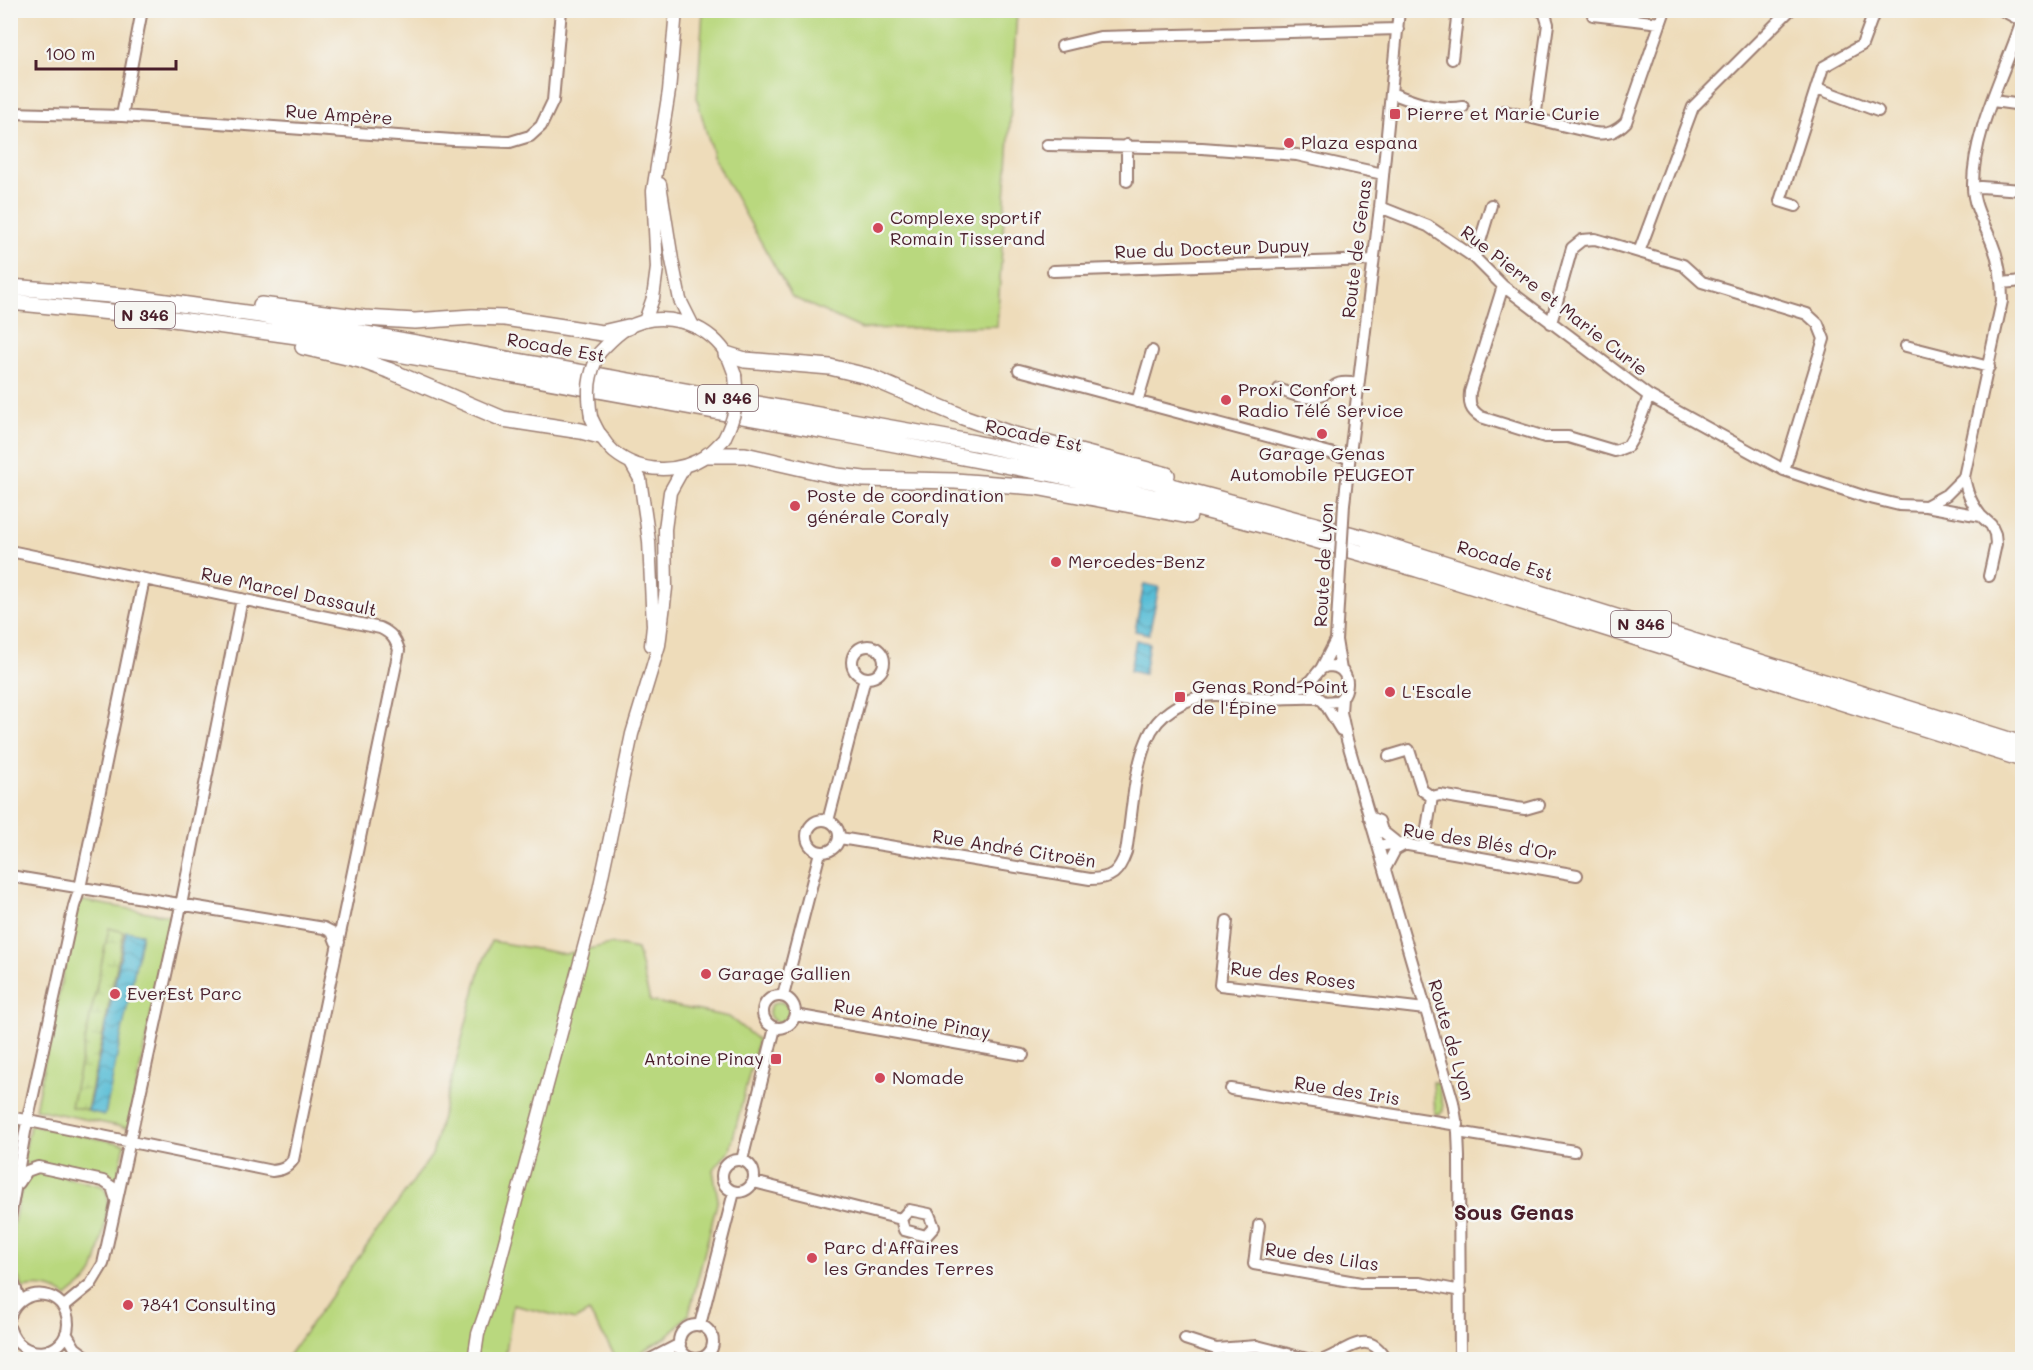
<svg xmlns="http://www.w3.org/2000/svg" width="2033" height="1370" viewBox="0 0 2033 1370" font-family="Mali,sans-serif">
<defs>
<pattern id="wetland-marsh" width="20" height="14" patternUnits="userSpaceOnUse" patternTransform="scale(1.5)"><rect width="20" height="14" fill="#b9d87e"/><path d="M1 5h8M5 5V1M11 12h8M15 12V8" fill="none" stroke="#a1b96d"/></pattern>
<pattern id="water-waves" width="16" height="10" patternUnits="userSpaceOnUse" patternTransform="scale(1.5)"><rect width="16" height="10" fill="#58bdd6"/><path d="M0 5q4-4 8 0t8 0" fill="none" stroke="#4b99ae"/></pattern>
</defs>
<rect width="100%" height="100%" fill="#f6f6f2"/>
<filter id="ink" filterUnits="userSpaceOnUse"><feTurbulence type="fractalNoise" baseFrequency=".0167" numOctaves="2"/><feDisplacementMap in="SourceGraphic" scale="12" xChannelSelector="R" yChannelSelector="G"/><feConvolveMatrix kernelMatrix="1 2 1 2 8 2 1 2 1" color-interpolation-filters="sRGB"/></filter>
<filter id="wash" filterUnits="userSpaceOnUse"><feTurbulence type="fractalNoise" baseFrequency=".008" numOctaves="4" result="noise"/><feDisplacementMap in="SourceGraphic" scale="24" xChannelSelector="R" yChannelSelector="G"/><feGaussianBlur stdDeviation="1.35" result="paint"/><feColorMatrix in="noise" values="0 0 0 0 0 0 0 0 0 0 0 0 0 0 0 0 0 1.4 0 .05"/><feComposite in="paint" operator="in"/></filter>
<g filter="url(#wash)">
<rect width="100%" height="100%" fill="#eedcba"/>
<path fill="#b9d87e" stroke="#827c54" stroke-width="1.5" d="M703,11H1017L997,326L862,329L792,297L714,159L697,99Z
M78,900L171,916L128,1128L35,1109Z
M491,941L565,954L611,944L637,949L650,1001L729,1017L758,1040L730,1150L713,1170L718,1199L689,1314L667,1337L629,1359H617L589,1312L575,1320L513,1305L505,1359L285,1360L432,1155L479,973Z
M769 1012a10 10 0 1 1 20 0a10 10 0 1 1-20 0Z
M1433,1082L1438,1083L1443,1105V1111L1439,1115L1435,1114Z
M30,1125L125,1144L116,1185L109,1178L33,1163L22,1166Z
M45,1172L102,1186C104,1188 106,1191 107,1194C111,1205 97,1265 91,1276C87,1282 73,1291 67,1297C52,1286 41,1285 23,1288C20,1278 12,1269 11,1259C9,1244 18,1188 28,1178C33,1173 38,1172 45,1172Z"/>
<path fill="url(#wetland-marsh)" stroke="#827c54" stroke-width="1.5" d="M109,928L124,932L87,1110L71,1107Z"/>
<path fill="url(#water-waves)" stroke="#516e80" stroke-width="1.5" d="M1144,584L1159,587L1149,634L1135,631Z
M1136,640L1149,643L1144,674L1130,671Z
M126,931L142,934L105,1115L88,1111Z"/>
</g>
<g filter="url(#ink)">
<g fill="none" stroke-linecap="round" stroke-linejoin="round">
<defs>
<path id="minor" d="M1594,10L1593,15L1660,23
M2002,10L2022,21
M1062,46L1100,37L1398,29
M1452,59L1458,10
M1817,88L1878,111
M1391,93C1415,102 1437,111 1463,107
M1993,101L2022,105
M1504,111L1594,133C1608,135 1616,132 1626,122L1665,10
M10,113L122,116L453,140L510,142L530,136L541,126L553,101L561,10
M122,116L142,10
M1535,118L1548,24L1545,14L1540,10
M1047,145L1202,148L1297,155L1383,174
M1127,181V145
M1973,188L1981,187L2022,190
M1796,206L1780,201L1823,67L1862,45L1875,10
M1380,207L1428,226L1475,258L1503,286L1649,396L1784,470L1866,497L1899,505L1926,506L1981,516L1991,525L1995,534L1996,544L1989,576
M1639,252L1693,107L1790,10
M1475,258L1491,205
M1053,271L1372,260
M2002,283L2022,281
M1503,286L1470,392C1469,404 1470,410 1481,417L1545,437H1568L1615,451L1628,446L1634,436L1649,396
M1551,323L1572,248L1582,240L1595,239L1683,265L1702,282L1807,314L1818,324L1824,339L1784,470
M1906,346L1989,367
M1019,370L1349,458
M1279,389C1291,394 1304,400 1317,396C1338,391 1327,379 1358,384
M1137,402L1152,351
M1344,504L1380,207L1399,10
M1926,506L1946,495L1964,477
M1981,516C1971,503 1967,493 1964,477L2002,301C2002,281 2000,262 1992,243C1985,225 1973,206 1973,187C1972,133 2005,72 2022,21
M10,551L380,628C391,633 395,638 399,650L293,1160C287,1168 282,1170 272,1171L10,1117
M1339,588L1336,640L1341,670
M852 662a16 16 0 1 1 32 0a16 16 0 1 1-32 0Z
M1321,669L1336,640
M1278,697C1288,692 1304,688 1312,680C1318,673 1320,666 1330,666C1350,667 1352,691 1338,701L1324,702L1314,694L1312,680
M1342,698L1341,712L1347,740L1453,1102L1458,1132L1459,1157L1460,1360
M1324,702L1341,730
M1389,756L1409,750L1422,790L1432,797
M1369,817L1379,821L1382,831L1397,843
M807 836a16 16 0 1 1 32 0a16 16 0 1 1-32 0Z
M828,821L865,678
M840,838L1090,879C1112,879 1119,872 1126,852C1132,817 1133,773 1147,740C1157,713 1188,695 1216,695C1233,695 1250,698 1267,699C1284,699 1300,697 1317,698
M1378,846L1397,843L1577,875
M1424,847L1432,797L1440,795L1517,808L1525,809L1539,805
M1385,869L1395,850L1404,845
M10,876L324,928L332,932L336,942H339
M1227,921L1220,985L1425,1009
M763 1012a16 16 0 1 1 32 0a16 16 0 1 1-32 0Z
M783,996L820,852
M795,1015L1023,1055
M1231,1089L1458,1125
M1458,1132L1574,1151
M722 1176a16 16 0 1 1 32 0a16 16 0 1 1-32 0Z
M742,1160L775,1028
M754,1182L901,1219L904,1230L926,1236L934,1227L929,1214L909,1210L901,1219
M19,1183L27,1171L38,1167L103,1181L112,1187L116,1200
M10,1218L25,1132L74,906L80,888L144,579
M1259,1225L1254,1264L1361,1283H1420L1461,1291
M10,1274L20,1300
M63,1307L91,1284L103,1264L179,915L242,599
M10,1316C22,1284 68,1289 68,1324C67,1358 20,1362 10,1329
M700,1325L734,1192
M679 1342a17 17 0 1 1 34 0a17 17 0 1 1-34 0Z
M66,1333L75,1348L91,1360
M1185,1339L1216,1349L1257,1346L1311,1360
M49,1350L71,1360
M649,1360L680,1344
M1323,1360C1348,1351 1368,1326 1386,1360"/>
<path id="major" d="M660,184L672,260L680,300L692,324
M645,321L653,298L657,268L653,191L669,91L676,10
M599,353C608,344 615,335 627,328C660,309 705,322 726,353C730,360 732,368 735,375
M591,417C597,430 603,442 614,452C641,474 679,474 707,455C713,451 719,444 724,439
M631,463L640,479L649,541L653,626L651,645
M474,1360L478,1334L488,1305L598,895L632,734L659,645L666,588L665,529L670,492L684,467"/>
<path id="highway" d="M10,287L123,296L260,315L975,443L1156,482L1364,538L2022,744
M10,302L151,316L304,337L848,435L1052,474L1154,497L1277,529L1417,569L2022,759
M261,305L364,318L415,321L472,317L505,318L602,333L628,327
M303,347L360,360L388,370L503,419L581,431L600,436
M726,354L745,360L830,367L867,376L963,417L1011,434L1167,475
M708,455H745L837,476L864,479L955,481L1036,487L1189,516"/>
</defs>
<use href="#minor" stroke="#9c7e72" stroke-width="14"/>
<use href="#major" stroke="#9c7e72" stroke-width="15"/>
<use href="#highway" stroke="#9c7e72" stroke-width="18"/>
<use href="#minor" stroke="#fff" stroke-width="10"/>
<use href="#major" stroke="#fff" stroke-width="12"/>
<use href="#highway" stroke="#fff" stroke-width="15"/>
<defs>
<path id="minor-bridge" d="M1339,588L1344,504"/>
<path id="major-bridge" d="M591,417C587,390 588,377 599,353
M724,439C736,415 738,402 735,375"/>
</defs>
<use href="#minor-bridge" stroke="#9c7e72" stroke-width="14" stroke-linecap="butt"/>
<use href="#major-bridge" stroke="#9c7e72" stroke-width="15" stroke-linecap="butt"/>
<use href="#minor-bridge" stroke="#fff" stroke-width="10"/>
<use href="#major-bridge" stroke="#fff" stroke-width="12"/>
</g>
</g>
<g fill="#d1495b" stroke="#f6f6f2" stroke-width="2">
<rect x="1389" y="108" width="12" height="12" rx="3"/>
<circle cx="1289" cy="143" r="6"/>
<circle cx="878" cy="228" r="6"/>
<circle cx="1226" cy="400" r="6"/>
<circle cx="1322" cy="434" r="6"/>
<circle cx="795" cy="506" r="6"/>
<circle cx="1056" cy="562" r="6"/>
<circle cx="1390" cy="692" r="6"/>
<rect x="1174" y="691" width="12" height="12" rx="3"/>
<circle cx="706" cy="974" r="6"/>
<circle cx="115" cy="994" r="6"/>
<rect x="770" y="1053" width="12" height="12" rx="3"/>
<circle cx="880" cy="1078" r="6"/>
<circle cx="812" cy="1258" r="6"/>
<circle cx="128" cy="1305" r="6"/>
</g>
<g text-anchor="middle" stroke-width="5" stroke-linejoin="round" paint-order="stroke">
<g fill="#f6f6f2" stroke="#7e6067" stroke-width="1.5">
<rect x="115" y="302" width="60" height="26" rx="4.5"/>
<rect x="698" y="385" width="60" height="26" rx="4.5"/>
<rect x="1611" y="611" width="60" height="26" rx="4.5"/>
</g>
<g font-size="16" font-weight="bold" fill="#4a1f2b">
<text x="145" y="321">N 346</text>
<text x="728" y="404">N 346</text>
<text x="1641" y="630">N 346</text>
</g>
<g font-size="18" fill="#4a1f2b" stroke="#f6f6f2" text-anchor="start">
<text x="1407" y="120">Pierre et Marie Curie</text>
<text x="1301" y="149">Plaza espana</text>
<text x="890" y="224">Complexe sportif<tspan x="890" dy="21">Romain Tisserand</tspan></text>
<text x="1238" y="396">Proxi Confort -<tspan x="1238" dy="21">Radio Télé Service</tspan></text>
<text x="1322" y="460" text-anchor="middle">Garage Genas<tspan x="1322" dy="21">Automobile PEUGEOT</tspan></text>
<text x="807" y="502">Poste de coordination<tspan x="807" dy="21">générale Coraly</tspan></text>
<text x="1068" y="568">Mercedes-Benz</text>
<text x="1192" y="693">Genas Rond-Point<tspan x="1192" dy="21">de l'Épine</tspan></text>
<text x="1402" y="698">L'Escale</text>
<text x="718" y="980">Garage Gallien</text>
<text x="127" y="1000">EverEst Parc</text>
<text x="764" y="1065" text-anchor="end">Antoine Pinay</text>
<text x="892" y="1084">Nomade</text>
<text x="824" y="1254">Parc d'Affaires<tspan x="824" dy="21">les Grandes Terres</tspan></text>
<text x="140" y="1311">7841 Consulting</text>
</g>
<g font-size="18" fill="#4a1f2b" stroke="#f6f6f2">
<text transform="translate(339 115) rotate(4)" y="6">Rue Ampère</text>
<text transform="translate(1212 249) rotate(-2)" y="6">Rue du Docteur Dupuy</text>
<text transform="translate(1357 249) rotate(-83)" y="6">Route de Genas</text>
<text transform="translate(1554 301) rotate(38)" y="6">Rue Pierre et Marie Curie</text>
<text transform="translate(556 348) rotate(10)" y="6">Rocade Est</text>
<text transform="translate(1034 436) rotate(12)" y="6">Rocade Est</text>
<text transform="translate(1505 561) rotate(17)" y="6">Rocade Est</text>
<text transform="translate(1324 565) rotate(-87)" y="6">Route de Lyon</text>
<text transform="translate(289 592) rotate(12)" y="6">Rue Marcel Dassault</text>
<text transform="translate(1480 842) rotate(9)" y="6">Rue des Blés d'Or</text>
<text transform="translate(1014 849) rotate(9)" y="6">Rue André Citroën</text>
<text transform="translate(1293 976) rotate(7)" y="6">Rue des Roses</text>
<text transform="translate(912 1019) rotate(10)" y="6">Rue Antoine Pinay</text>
<text transform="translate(1451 1040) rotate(74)" y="6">Route de Lyon</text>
<text transform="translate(1347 1091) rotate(9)" y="6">Rue des Iris</text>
<text transform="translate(1322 1257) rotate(8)" y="6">Rue des Lilas</text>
</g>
<g font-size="21" font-weight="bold" fill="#4a1f2b" stroke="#f6f6f2">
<text x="1514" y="1220">Sous Genas</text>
</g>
</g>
<rect width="2033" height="1370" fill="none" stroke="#f6f6f2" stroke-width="36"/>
<path d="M36 60v9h140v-9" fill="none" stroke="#4a1f2b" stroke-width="3"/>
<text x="45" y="60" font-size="18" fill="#4a1f2b" stroke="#f6f6f2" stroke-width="4.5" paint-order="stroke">100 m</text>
</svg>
